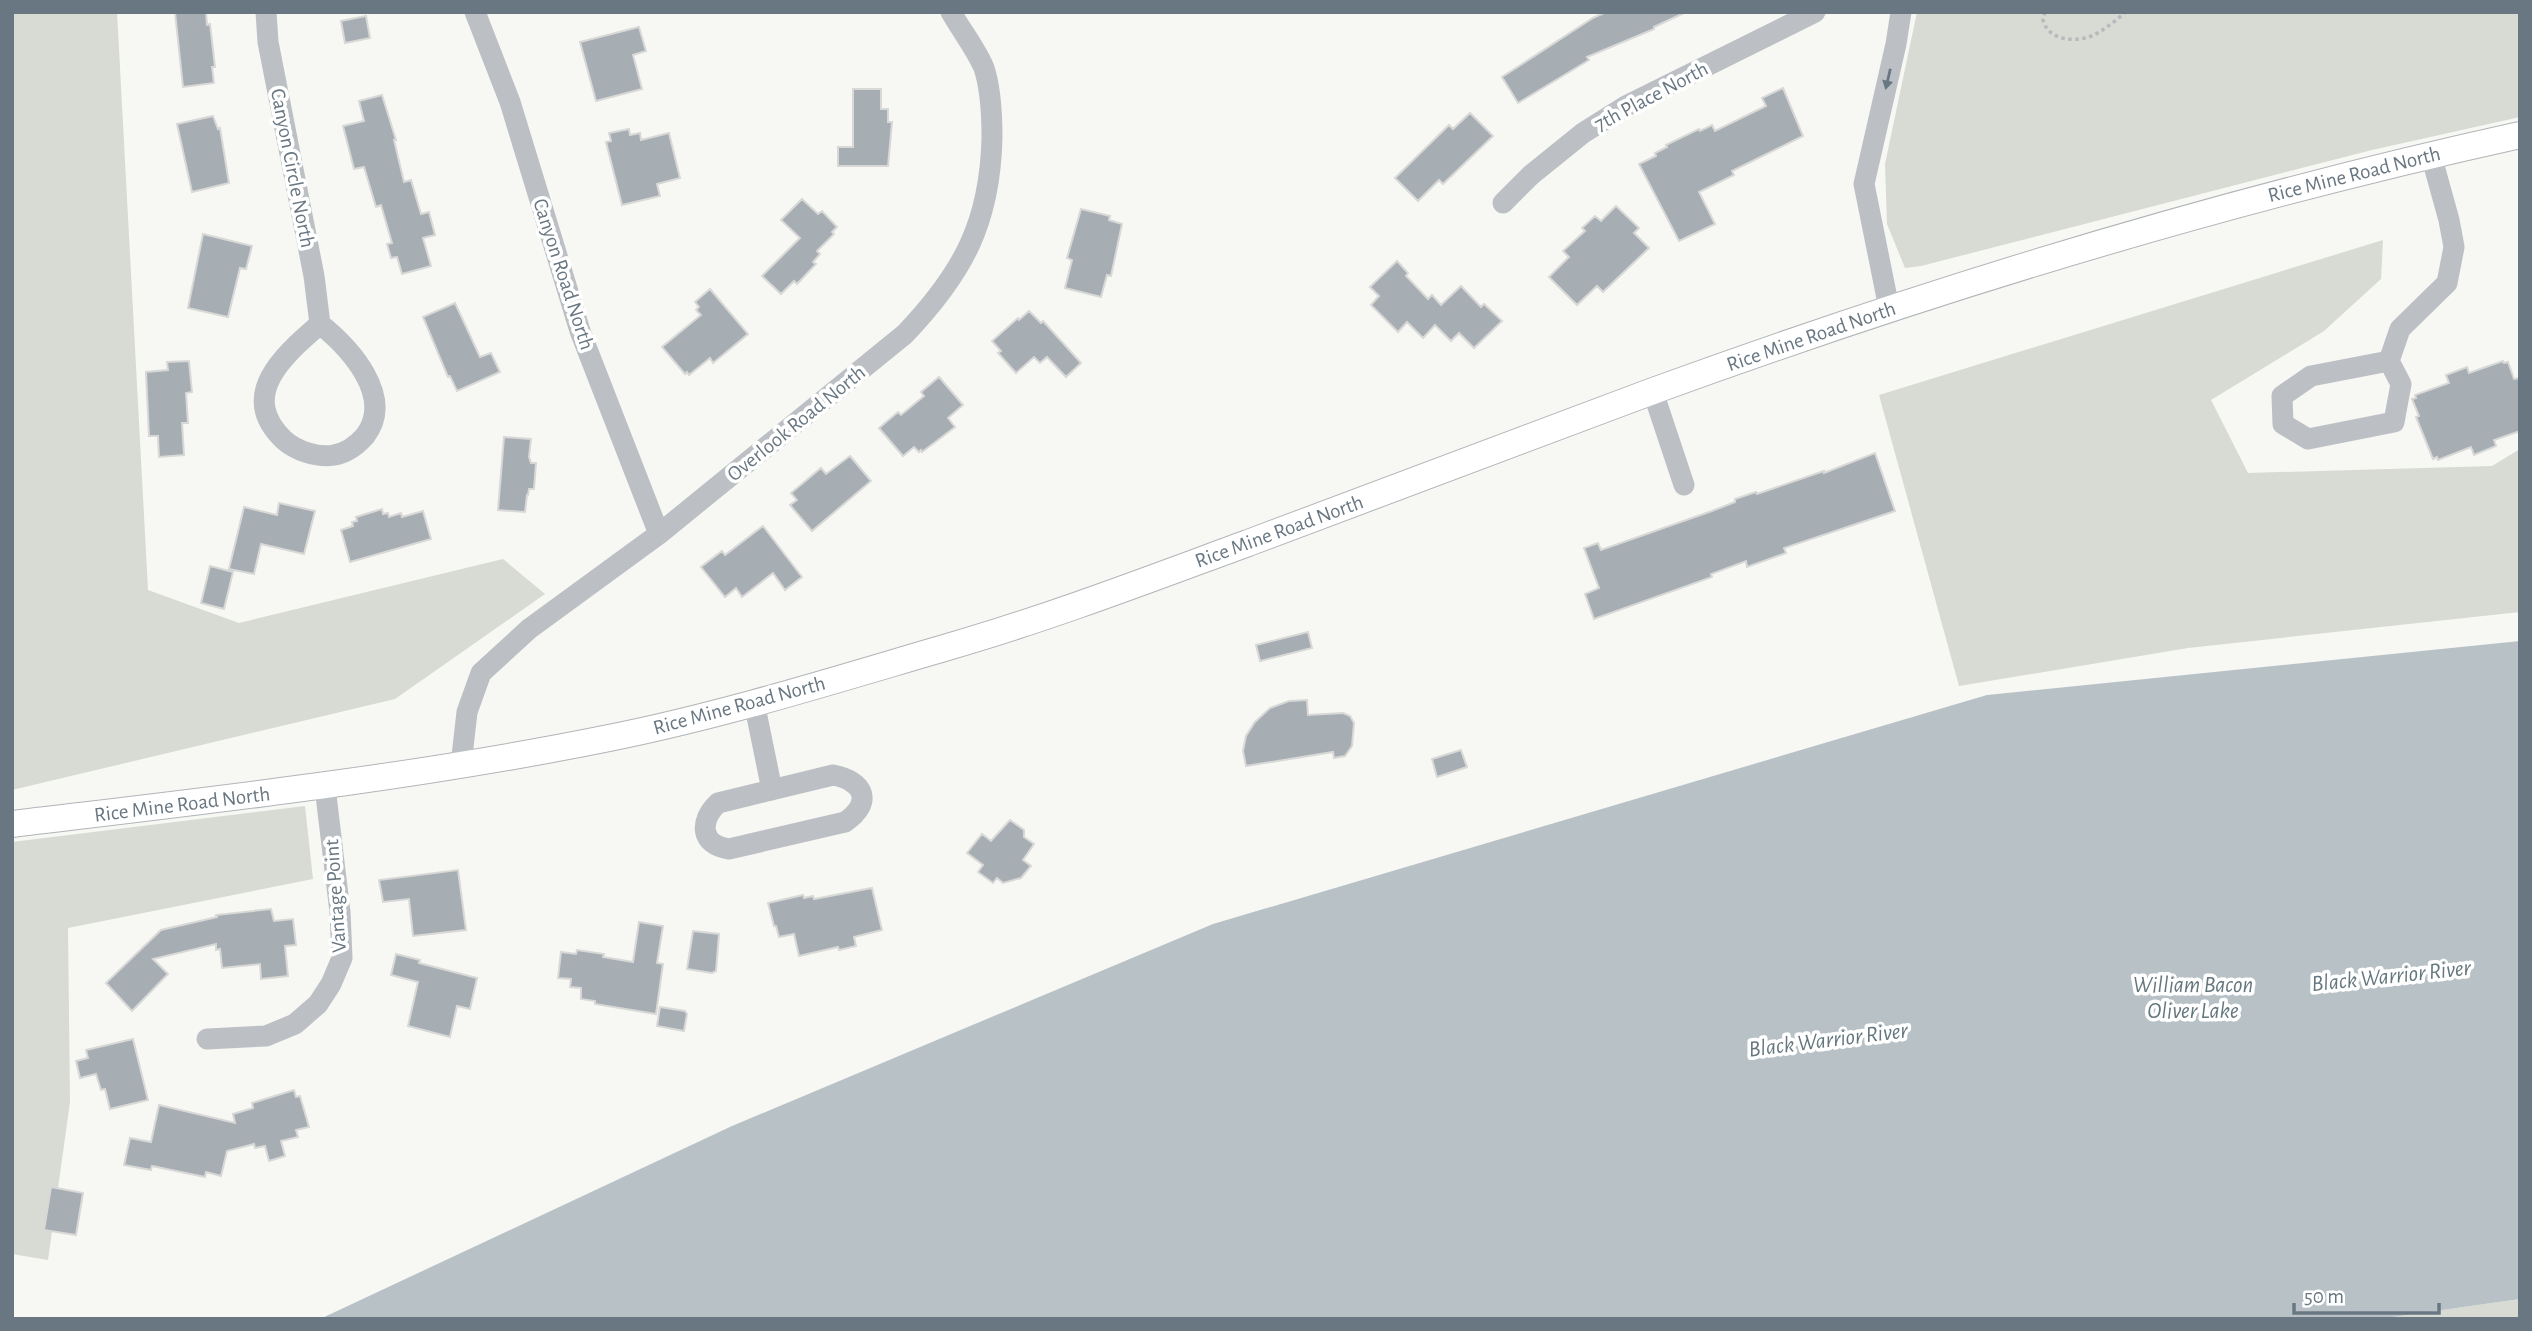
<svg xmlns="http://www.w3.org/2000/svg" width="2532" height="1331" viewBox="0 0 2532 1331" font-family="'Alegreya Sans',sans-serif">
<rect width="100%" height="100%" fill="#f7f7f4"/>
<path fill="#d7dbd4" d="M12,12H117L148,590L239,623L503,559L545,594L395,699L12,790Z
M1917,12H2520V117L2372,150L1921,266L1905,268L1887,224L1885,164Z
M2383,240L2381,279L2324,331L2211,400L2248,473L2492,466L2520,449V612L2188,648L1959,686L1879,395Z
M305,806L313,879L68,928L70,1102L48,1260L12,1254V842Z
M2520,1299V1319H2379Z"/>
<path fill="#b8c2c6" d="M2520,641V1299L2379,1319H320L732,1126L1213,924L1987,695Z"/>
<path fill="#a6adb3" stroke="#d8d8d7" stroke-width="2" d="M175,12H206L207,25L210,24L215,67H212L214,83L183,87Z
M1606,12H1686L1654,27V29L1587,57L1589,60L1518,103L1502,77L1593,18Z
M366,16L370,38L345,43L341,21Z
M639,27L646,51L633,55L642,89L596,101L580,42Z
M1783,88L1803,136L1732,171L1734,175L1699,192L1715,224L1679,241L1639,164L1656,156L1655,153L1667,147L1666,145L1699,129L1700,131L1712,125L1715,131L1766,106L1762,98Z
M853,89H881V109H888V122H892L888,166H838V147H853Z
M382,95L396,140H394L404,182L411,180L421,214L429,212L435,235L423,238L431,266L402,274L397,257L391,258L387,244L392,243L381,205L376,207L364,167L354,169L343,126L364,121L359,101Z
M1470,113L1493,136L1443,184L1439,180L1418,201L1395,178L1449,125L1453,129Z
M213,116L218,129L220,128L229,183L192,192L177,124Z
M629,129L630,135L640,133L641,140L669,133L680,178L657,184L660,196L622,205L606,142L611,141L609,133Z
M802,199L818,214L822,211L837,227L832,232L834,234L817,251L820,254L813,262L816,264L797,284L794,281L781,294L762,276L800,238L781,220Z
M1616,206L1639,228L1634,233L1649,248L1603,292L1597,286L1577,305L1549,277L1569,257L1563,251L1585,231L1582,228L1595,216L1601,221Z
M1081,209L1110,216L1109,220L1122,224L1111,276L1107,275L1101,297L1065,288L1072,260L1067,258Z
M203,234L252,246L246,269L240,268L228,317L188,308Z
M1397,261L1408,273L1406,276L1428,299L1432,295L1441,305L1461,286L1481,307L1484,304L1502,321L1474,348L1459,333L1451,341L1435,325L1423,338L1407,322L1398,332L1371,305L1379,296L1370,287Z
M710,289L748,334L713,363L710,358L689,375L687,372L685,374L662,347L701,315L696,310L699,307L695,302Z
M455,303L480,357L491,353L500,372L457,391L450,376L448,377L423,317Z
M1029,311L1041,323L1043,321L1081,363L1066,377L1047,357L1040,363L1034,357L1016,373L998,353L1001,351L992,341L1018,318L1019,320Z
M189,361L192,392L186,393L188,423H182L184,455L159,457L158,436H149L146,372L168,370L167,362Z
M2503,361L2504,363L2508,362L2514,379L2520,378V431L2494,440L2496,446L2474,455L2471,447L2438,460L2437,457L2433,459L2416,417L2419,416L2412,399L2416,398L2415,395L2449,383L2446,375L2467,367L2469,373Z
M939,377L963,405L948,418L955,427L922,452L921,450L919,452L914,447L903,456L879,428L898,412L901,415L924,396L921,392Z
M504,437L531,439L529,457L531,463H536L534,489H529L528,495H527L525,512L498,510Z
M1875,453L1895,511L1784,548L1786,553L1747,567L1746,561L1711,574L1712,577L1594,619L1585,594L1599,588L1584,548L1598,543L1601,550L1712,511L1735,502V499L1756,492L1757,494L1824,471V473Z
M850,456L871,481L812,531L790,505L797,500L791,493L821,468L826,474Z
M279,503L315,511L304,554L261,544L254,574L229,569L244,507L277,515Z
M382,509L383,514L388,513L389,517L401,513L402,517L423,511L431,539L350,562L341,530L353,526L352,522L357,521L356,517Z
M763,526L802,577L785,590L773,573L742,597L736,588L725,597L701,567L722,551L725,555Z
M210,566L233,572L224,609L201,603Z
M1308,632L1312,648L1260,661L1256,645Z
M1307,700L1308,715L1343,713L1350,716L1354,723L1352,746L1345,756L1334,758L1333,752L1246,766L1243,751L1246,736L1255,722L1270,708L1289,701Z
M1461,750L1467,767L1437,777L1432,759Z
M1010,820L1024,830V837L1034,844L1023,860L1031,866L1021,878L1003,883L997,878L993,883L978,872L983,865L967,853L982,834L991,841Z
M458,870L466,930L413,936L409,899L383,902L379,880Z
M872,888L882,930L854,937L856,946L839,950L838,947L799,956L794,934L779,937L776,926H774L768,903L803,895L804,898L813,896L814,899Z
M271,909L274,921L293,919L296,945L285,946L288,976L261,979L260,964L222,968L220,949L216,950V944L153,959L168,974L132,1011L106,983L161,930L217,917L216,915Z
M639,922L663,926L657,963L663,964L656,1014L595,1004V1001L581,999V988L570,987L571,979L558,978L561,952L576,954L577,950L604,954L603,957L633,962Z
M693,931L719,934L716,971L712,973L687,969Z
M396,954L420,960L419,963L477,978L470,1009L457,1006L450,1037L408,1026L418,982L391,975Z
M660,1007L685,1011L687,1014L684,1031L657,1026Z
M133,1039L148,1100L110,1109L105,1089L101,1090L96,1074L80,1078L76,1061L88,1058L86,1050Z
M294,1090L296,1097L300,1096L309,1127L296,1130L298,1137L281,1141L285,1156L269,1161L265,1146L255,1148L254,1144L227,1151L221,1176L206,1172L205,1177L152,1166L151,1170L124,1165L130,1138L151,1142L159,1105L235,1123L233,1114L253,1108L252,1103Z
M51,1187L83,1193L76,1235L44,1230Z"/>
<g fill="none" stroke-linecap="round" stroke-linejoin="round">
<defs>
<path id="major" d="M12,824C212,800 412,778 609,738C724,715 838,679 951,646C1051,617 1150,579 1248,543C1383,492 1518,441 1653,391C1936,288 2225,200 2520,135"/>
</defs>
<use href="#major" stroke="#b0b5b8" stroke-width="28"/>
<path stroke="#b7babc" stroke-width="3.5" stroke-dasharray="3.5 3.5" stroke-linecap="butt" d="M2045,12L2043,20C2048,41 2077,43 2094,35C2106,29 2116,20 2126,12"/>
<path stroke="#bcc0c4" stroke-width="21" d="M266,12L268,42L314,276L320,324
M475,12L510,102L580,331L659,534
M1503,203L1531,175L1583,133L1626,106L1815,12
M1889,308L1864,184L1896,44L1901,12
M320,324C350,348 395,397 365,436C357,445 347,453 334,455C318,458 296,451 284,440C237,395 284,355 320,324Z
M2389,361L2401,384L2394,422L2308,439L2283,424L2282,396L2311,376L2389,361L2400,329L2447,283L2454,247L2449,220L2431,155
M1653,392L1684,485
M754,702L772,790
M461,765L467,712L481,673L529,629L659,534L905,334C963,273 990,223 992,138C992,116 991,89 984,68C976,49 961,30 951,12
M833,775C865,781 873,803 845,822L729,849C700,845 699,821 718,803Z
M207,1039L266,1036L295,1024L318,1004L331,984L342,958L340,912L325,787"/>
<use href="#major" stroke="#fff" stroke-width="26"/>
</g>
<defs><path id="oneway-solid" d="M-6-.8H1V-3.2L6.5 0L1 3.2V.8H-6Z" transform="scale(1.75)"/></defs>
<use fill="#697782" href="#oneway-solid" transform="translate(1888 79) rotate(103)"/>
<g text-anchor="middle" stroke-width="7" stroke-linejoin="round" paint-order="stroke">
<g font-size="21" fill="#697782" stroke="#fff">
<text transform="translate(1651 96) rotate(-28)" y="7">7th Place North</text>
<text transform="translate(293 168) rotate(79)" y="7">Canyon Circle North</text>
<text transform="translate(2354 174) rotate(-14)" y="7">Rice Mine Road North</text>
<text transform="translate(564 274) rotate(72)" y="7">Canyon Road North</text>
<text transform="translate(1811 336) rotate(-19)" y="7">Rice Mine Road North</text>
<text transform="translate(796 423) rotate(-39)" y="7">Overlook Road North</text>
<text transform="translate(1279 531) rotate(-20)" y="7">Rice Mine Road North</text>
<text transform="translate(739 705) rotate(-15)" y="7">Rice Mine Road North</text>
<text transform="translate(182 804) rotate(-7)" y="7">Rice Mine Road North</text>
<text transform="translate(335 896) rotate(-94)" y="7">Vantage Point</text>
</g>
<g font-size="23" font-style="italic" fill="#65777e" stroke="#fff">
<text transform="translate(2391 975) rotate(-6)" y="8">Black Warrior River</text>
<text x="2193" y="992">William Bacon<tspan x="2193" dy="26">Oliver Lake</tspan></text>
<text transform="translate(1828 1039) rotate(-7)" y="8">Black Warrior River</text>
</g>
</g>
<rect width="2532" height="1331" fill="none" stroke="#697782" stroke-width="28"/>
<path d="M2294 1303v10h145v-10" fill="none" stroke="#697782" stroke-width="3.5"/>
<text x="2304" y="1303" font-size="21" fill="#697782" stroke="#ffffff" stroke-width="5" paint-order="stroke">50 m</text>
</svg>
